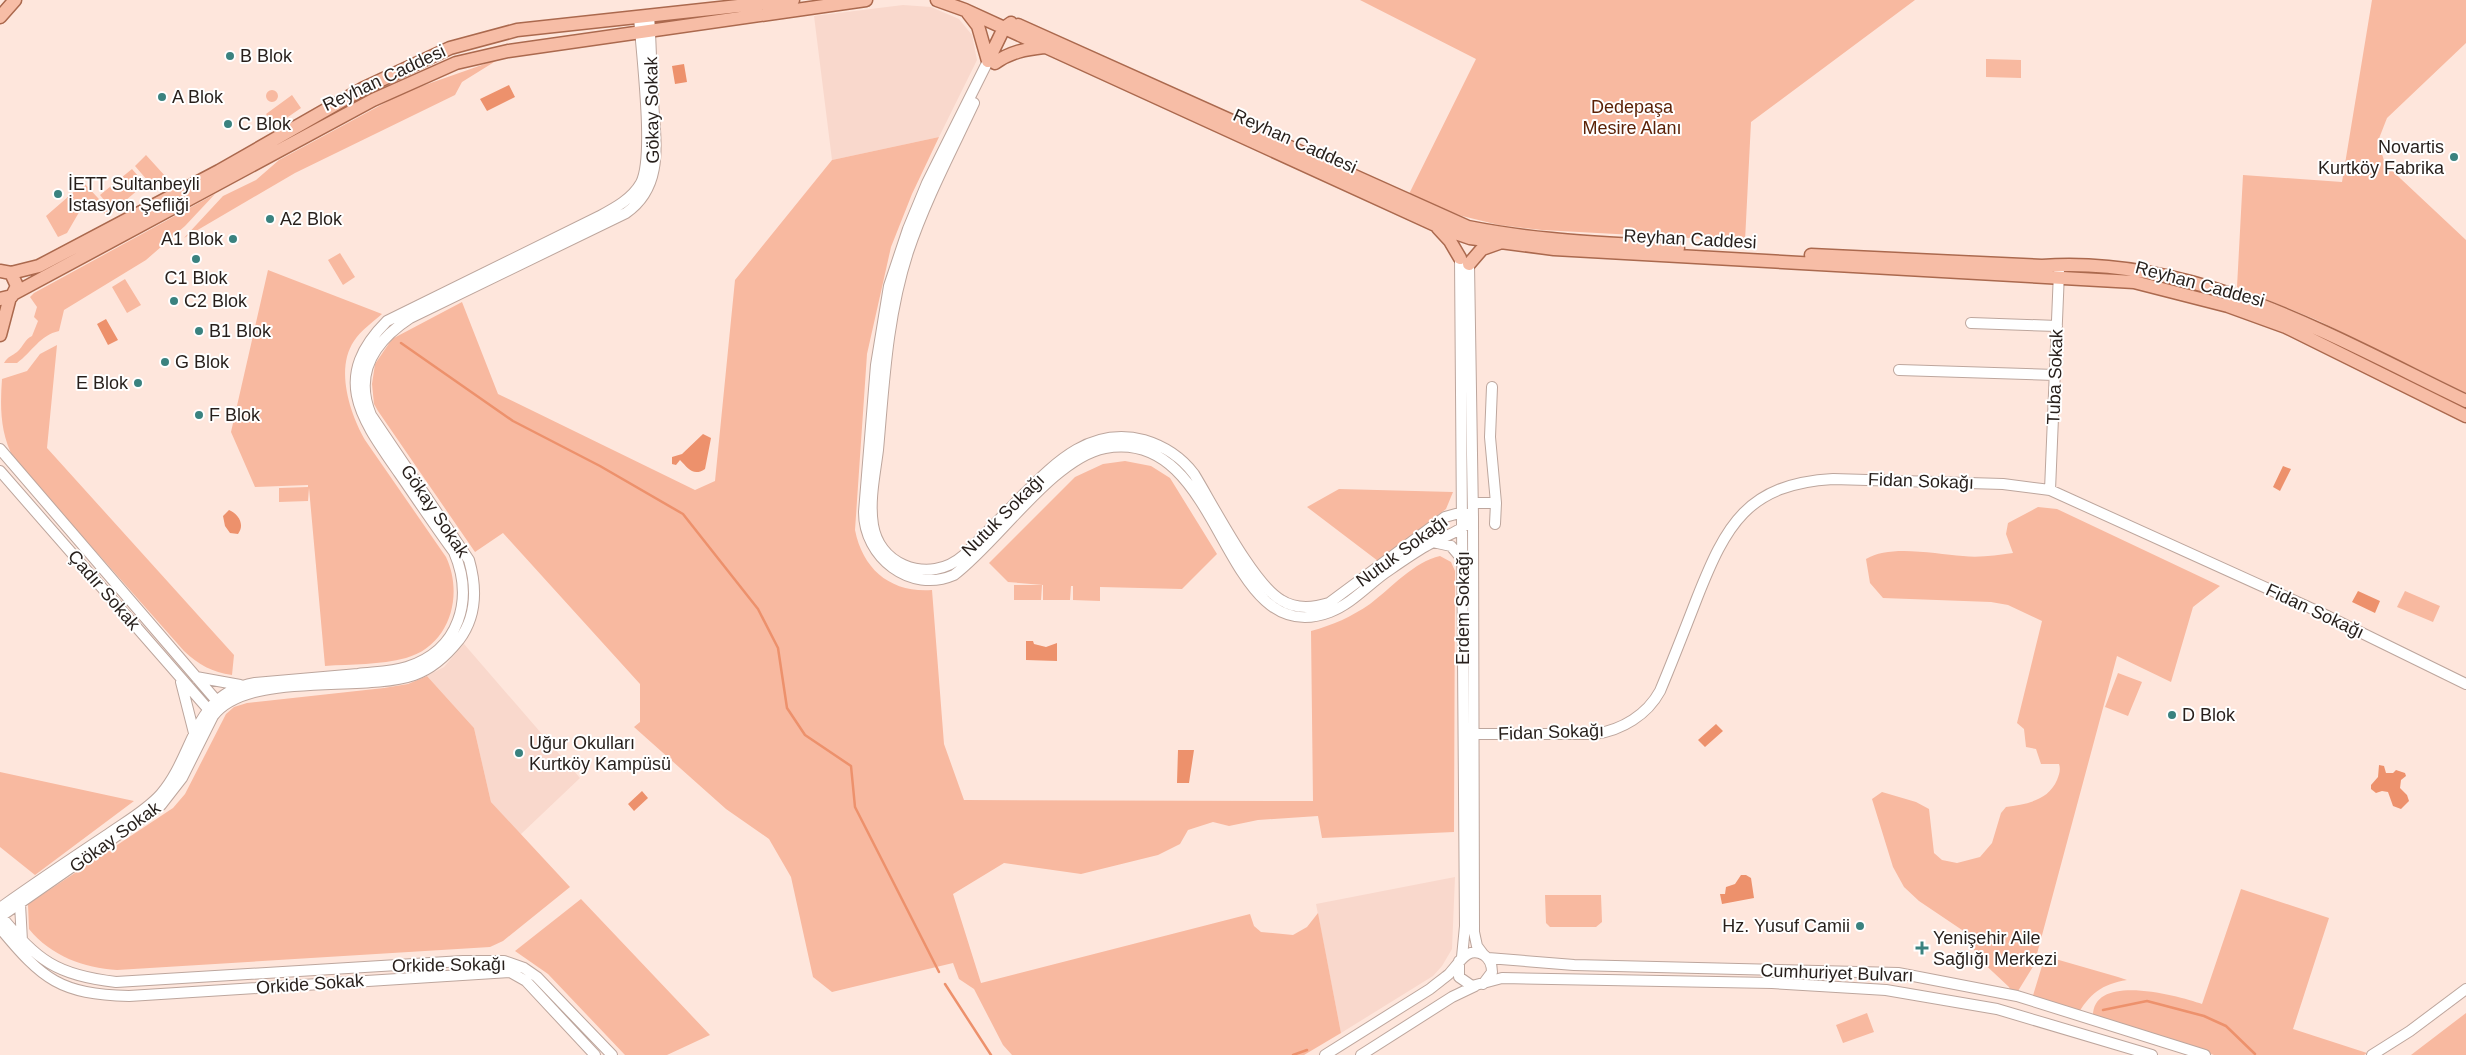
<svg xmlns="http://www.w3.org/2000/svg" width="2466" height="1055" viewBox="0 0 2466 1055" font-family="Helvetica,sans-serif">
<rect width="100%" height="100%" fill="#fee6dc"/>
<path fill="#f9d8cc" d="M903,5L931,7L959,19L972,35L977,60L939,137L832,160L814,16Z
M464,644L580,778L520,835L491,802L474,728L427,676L444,667Z
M1455,877L1452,949L1442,966L1433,976L1341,1033L1316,904Z"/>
<path fill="#f8b9a0" d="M1360,0H1915L1751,122L1745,241L1542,230L1499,225L1462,216L1408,196L1476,59Z
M2372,0H2466V43L2387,118L2378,141L2385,164L2466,240V393L2319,321L2237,287L2243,175L2342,182Z
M499,59L462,82L455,95L295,173L184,238L223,196L256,180L279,160L405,92Z
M1986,59L2021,60V78L1986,77Z
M266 96a6 6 0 1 1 12 0a6 6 0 1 1-12 0Z
M292,95L301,108L275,126L266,114Z
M939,137L912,194L891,247L867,354L855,530C863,570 891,593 932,590L944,744L964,800L1313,801L1311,631C1333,625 1351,617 1370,604C1390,589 1415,561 1440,556L1451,562L1455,571L1454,832L1322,838L1318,816L1258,820L1229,826L1213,822L1188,830L1180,844L1158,855L1081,874L1004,863L953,894L981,983L1250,914L1254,926L1261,932L1293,935L1307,927L1318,913L1341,1033L1304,1055H1012L1003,1045L974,989L959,979L953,963L832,992L813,977L791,877L769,839L726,809L634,727L640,722V684L503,533L475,552L378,411L374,404L372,384L375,364L392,339L462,302L498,394L695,490L715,481L735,280L832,160Z
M146,155L166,177L154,188L135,166Z
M132,169L145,184L113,211L100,195Z
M84,183L111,212L106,215L90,201L85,202L67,233L58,237L46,216Z
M215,194L185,226L146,260L64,310L59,331C40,335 32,352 17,363H4C8,356 12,356 17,352C24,346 24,340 32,336L38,321L34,317L37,307L30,297L34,293Z
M340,253L355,277L343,285L328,260Z
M268,270L382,314C373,322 361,330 354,341C335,369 350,414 365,440L446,557C464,595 450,646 406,658C380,665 352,664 325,666L309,488L308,501L279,502V488L308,487V485L255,487L231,432Z
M125,279L141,305L127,313L112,287Z
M57,345L47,448L234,655L232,675C212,672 199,665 184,651L14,459C0,433 0,407 2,379L27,371L40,354Z
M1125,461L1151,466L1170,478L1217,554L1182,589L1100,587V601L1073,600V586H1071L1070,600H1043V585L1008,582L989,563L1075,477L1103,464Z
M1339,489L1453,492L1446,509L1378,561L1307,507Z
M2038,507L2057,509L2220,586L2193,607L2171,682L2117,656L2034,965L2018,991L2011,992L2009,987L1978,958L1965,932L1919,901L1904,887L1893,867L1872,799L1882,792L1916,802L1929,809L1934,853L1942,860L1957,863L1980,857L1992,843L2001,813L2006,807C2026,804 2048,801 2057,780C2059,775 2061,770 2059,764H2041L2036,749L2026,747L2024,729L2017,723L2042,621L2008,605L1991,602L1883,598L1870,583L1866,559C1890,544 1935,554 1963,556C1980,558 1997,555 2013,553L2006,534L2008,523Z
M1014,585H1042L1041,600H1014Z
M2405,591L2440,606L2433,622L2397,607Z
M2118,673L2142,682L2128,716L2105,707Z
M427,676L474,728L491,802L570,887L503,941L490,947L117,970C84,968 51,956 29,929L28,904L173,808L185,794L226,714L234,707L247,703L384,688L408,684Z
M0,772L134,801L35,875L0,847Z
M2241,889L2329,918L2293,1029L2367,1053L2364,1055H2214L2093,1016C2093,972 2179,996 2202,1004Z
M1545,895H1601L1602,922L1596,927H1550L1546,923Z
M581,899L710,1035L667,1055H625L548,974L515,951Z
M2045,956L2118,977L2127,980C2102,984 2089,994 2077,1016L2031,1002Z
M1867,1013L1874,1032L1843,1043L1836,1025Z
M2466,1013V1055H2411Z"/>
<path fill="#ed916c" d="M684,64L687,82L675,84L672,66Z
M509,85L515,97L487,111L480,99Z
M106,319L118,340L108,345L97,324Z
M703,434L711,438L705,469C693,477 688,468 680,460L676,465L672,464V457L682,454Z
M2283,466L2291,469L2280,491L2273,487Z
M229,510C239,514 245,525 238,534L230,533L225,526L223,516Z
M2358,591L2380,601L2375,613L2352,602Z
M1026,641H1033L1034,644L1046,647L1057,643V661L1026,660Z
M1716,724L1723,731L1705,747L1698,740Z
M1178,750H1194L1189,783H1177Z
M2379,765L2384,766L2386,773H2393L2396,770L2405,773L2406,776L2401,780L2400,788L2407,795L2409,801L2401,809L2393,806L2388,792L2382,791L2376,793L2371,789V785L2378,777Z
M642,791L648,798L634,811L628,804Z
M1741,875H1746L1751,878L1754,898L1722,904L1720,894H1725L1726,887L1735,884Z"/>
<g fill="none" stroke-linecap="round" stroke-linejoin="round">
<path stroke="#ed916c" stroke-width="2.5" d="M401,343L513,421L600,466L683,514L758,609L778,648L787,708L805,735L851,766L855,807L939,972
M945,984L991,1055
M2103,1010L2147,1001L2204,1016L2226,1026L2255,1054
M1293,1055L1307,1050"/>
<defs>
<path id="minor" d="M988,61L927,183L908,229L889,286L876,365L864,512C864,557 910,594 954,575C998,542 1053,458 1105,448C1226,425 1220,654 1330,612C1351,604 1367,586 1385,573C1398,564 1412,554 1426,546C1442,536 1462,533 1473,517
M974,103C951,152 925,201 908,252C887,317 884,383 878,450C875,474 869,501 873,525C876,543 887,558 904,565C925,574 947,570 964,555C983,536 1002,517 1020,498C1055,463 1090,426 1144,440C1164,446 1182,458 1194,474C1213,505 1253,584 1281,600C1295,609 1313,608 1329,603L1445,517L1463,512L1473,517
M1460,258L1465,926L1462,957
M1469,264L1473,517L1474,932L1477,946L1483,954
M1971,323L2057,326
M1899,370L2055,375
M1492,387L1490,437L1496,503L1495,524
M0,449L216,700
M0,471L208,709
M2050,490L2059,272
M1473,503H1496
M1433,542L1451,546L1462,559
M196,677L240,685
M181,682L194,733
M1473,734H1595C1622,730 1647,715 1660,691C1673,660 1685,629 1697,598C1726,525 1747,484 1833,479L2003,484L2050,490L2317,611L2466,684
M20,904L22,941
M0,908C35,883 71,859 107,835C125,822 146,811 161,794C196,753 192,694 255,683C289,680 324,677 358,674C374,672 392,672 407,667C460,650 474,599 454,552C435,526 417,499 399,473C361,418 330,378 387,321L600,216C615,208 632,199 641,183C655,156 641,51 639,16
M0,915C38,961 56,975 116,982L463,961H504L524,968L537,977L612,1055
M0,917L161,805L182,778L213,716C248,670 362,693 414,675C432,669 447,655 459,640C477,616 477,588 469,560L371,415C353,372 375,341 410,318L626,213C665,186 655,140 653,100C651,71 651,43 649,15
M0,928C43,980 60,994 129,996L510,972L526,981L595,1055
M1488,958L1574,965L1898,973L2017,996L2205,1055
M1459,961V977L1472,986L1502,978L1772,983L1886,990L1997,1009L2152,1055
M1325,1055L1430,989C1436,984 1443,979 1449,974C1459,964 1467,945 1484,955C1490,959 1492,965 1492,972L1483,984
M1361,1055L1452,997L1475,986
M2372,1055L2410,1031L2466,989"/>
<path id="major" d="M937,0L965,10L1444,229L1470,238L1554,249L2134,282L2228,306L2286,327L2466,416
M968,13L978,26L988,61
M0,17L15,0
M1018,25L1468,227C1537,241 1608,243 1678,248
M988,61L1004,28L1011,23
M995,63C1010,52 1026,49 1044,47
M1438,228L1450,241L1460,258
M1811,255L2042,266C2195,255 2333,337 2466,401
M1469,264L1482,249L1499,243
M0,271L11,273L17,286L12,296L0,299
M11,273L39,266L219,171L364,88L450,48L517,30L793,0
M15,293L373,100L456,63L508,51L866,0
M0,335L10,297"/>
</defs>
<use href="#minor" stroke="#bda69d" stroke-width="12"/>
<use href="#major" stroke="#ab694e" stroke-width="15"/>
<use href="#minor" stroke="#fff" stroke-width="10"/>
<use href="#major" stroke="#f7bda6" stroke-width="12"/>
</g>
<g fill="#3a827f" stroke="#fff" stroke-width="2">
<circle cx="230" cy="56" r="5"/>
<circle cx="162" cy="97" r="5"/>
<circle cx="228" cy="124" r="5"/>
<circle cx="2454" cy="157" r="5"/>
<circle cx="58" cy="194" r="5"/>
<circle cx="270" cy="219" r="5"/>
<circle cx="233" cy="239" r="5"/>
<circle cx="196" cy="259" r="5"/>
<circle cx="174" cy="301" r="5"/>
<circle cx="199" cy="331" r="5"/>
<circle cx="165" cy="362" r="5"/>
<circle cx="138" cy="383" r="5"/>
<circle cx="199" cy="415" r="5"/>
<circle cx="2172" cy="715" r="5"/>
<circle cx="519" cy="753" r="5"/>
<circle cx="1860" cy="926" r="5"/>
<path d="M1919.5 940.5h5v5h5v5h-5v5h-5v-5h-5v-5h5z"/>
</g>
<g text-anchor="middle" stroke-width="4" stroke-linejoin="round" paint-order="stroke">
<g font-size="18" fill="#271f1b" stroke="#fff" text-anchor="start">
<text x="240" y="62">B Blok</text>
<text x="172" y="103">A Blok</text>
<text x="238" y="130">C Blok</text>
<text x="2444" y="153" text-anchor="end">Novartis<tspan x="2444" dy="21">Kurtköy Fabrika</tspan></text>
<text x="68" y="190">İETT Sultanbeyli<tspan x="68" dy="21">İstasyon Şefliği</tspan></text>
<text x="280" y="225">A2 Blok</text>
<text x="223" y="245" text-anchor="end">A1 Blok</text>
<text x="196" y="284" text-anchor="middle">C1 Blok</text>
<text x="184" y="307">C2 Blok</text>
<text x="209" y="337">B1 Blok</text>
<text x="175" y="368">G Blok</text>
<text x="128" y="389" text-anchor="end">E Blok</text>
<text x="209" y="421">F Blok</text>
<text x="2182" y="721">D Blok</text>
<text x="529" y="749">Uğur Okulları<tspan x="529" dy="21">Kurtköy Kampüsü</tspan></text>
<text x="1850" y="932" text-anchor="end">Hz. Yusuf Camii</text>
<text x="1933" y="944">Yenişehir Aile<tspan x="1933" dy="21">Sağlığı Merkezi</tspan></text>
</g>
<g font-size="18" fill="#271f1b" stroke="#fff">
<text transform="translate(384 78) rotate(-25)" y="6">Reyhan Caddesi</text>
<text transform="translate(652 110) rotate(-91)" y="6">Gökay Sokak</text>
<text transform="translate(1295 141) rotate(24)" y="6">Reyhan Caddesi</text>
<text transform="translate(1690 239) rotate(3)" y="6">Reyhan Caddesi</text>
<text transform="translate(2200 284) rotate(15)" y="6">Reyhan Caddesi</text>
<text transform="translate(2055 377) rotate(-88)" y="6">Tuba Sokak</text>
<text transform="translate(1921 481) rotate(2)" y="6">Fidan Sokağı</text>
<text transform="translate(435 511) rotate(56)" y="6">Gökay Sokak</text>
<text transform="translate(1003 515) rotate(-45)" y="6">Nutuk Sokağı</text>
<text transform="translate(1402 551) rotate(-36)" y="6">Nutuk Sokağı</text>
<text transform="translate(104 590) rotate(49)" y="6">Çadır Sokak</text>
<text transform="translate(1463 608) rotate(-90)" y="6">Erdem Sokağı</text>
<text transform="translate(2315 611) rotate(25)" y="6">Fidan Sokağı</text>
<text transform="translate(1551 732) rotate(-2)" y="6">Fidan Sokağı</text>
<text transform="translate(115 837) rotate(-36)" y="6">Gökay Sokak</text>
<text transform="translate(449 965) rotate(-1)" y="6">Orkide Sokağı</text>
<text transform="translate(1837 973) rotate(2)" y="6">Cumhuriyet Bulvarı</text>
<text transform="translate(310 984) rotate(-4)" y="6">Orkide Sokak</text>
</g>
<g font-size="18" fill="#5c2207" stroke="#fff">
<text x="1632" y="113">Dedepaşa<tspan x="1632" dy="21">Mesire Alanı</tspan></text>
</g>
</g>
</svg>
